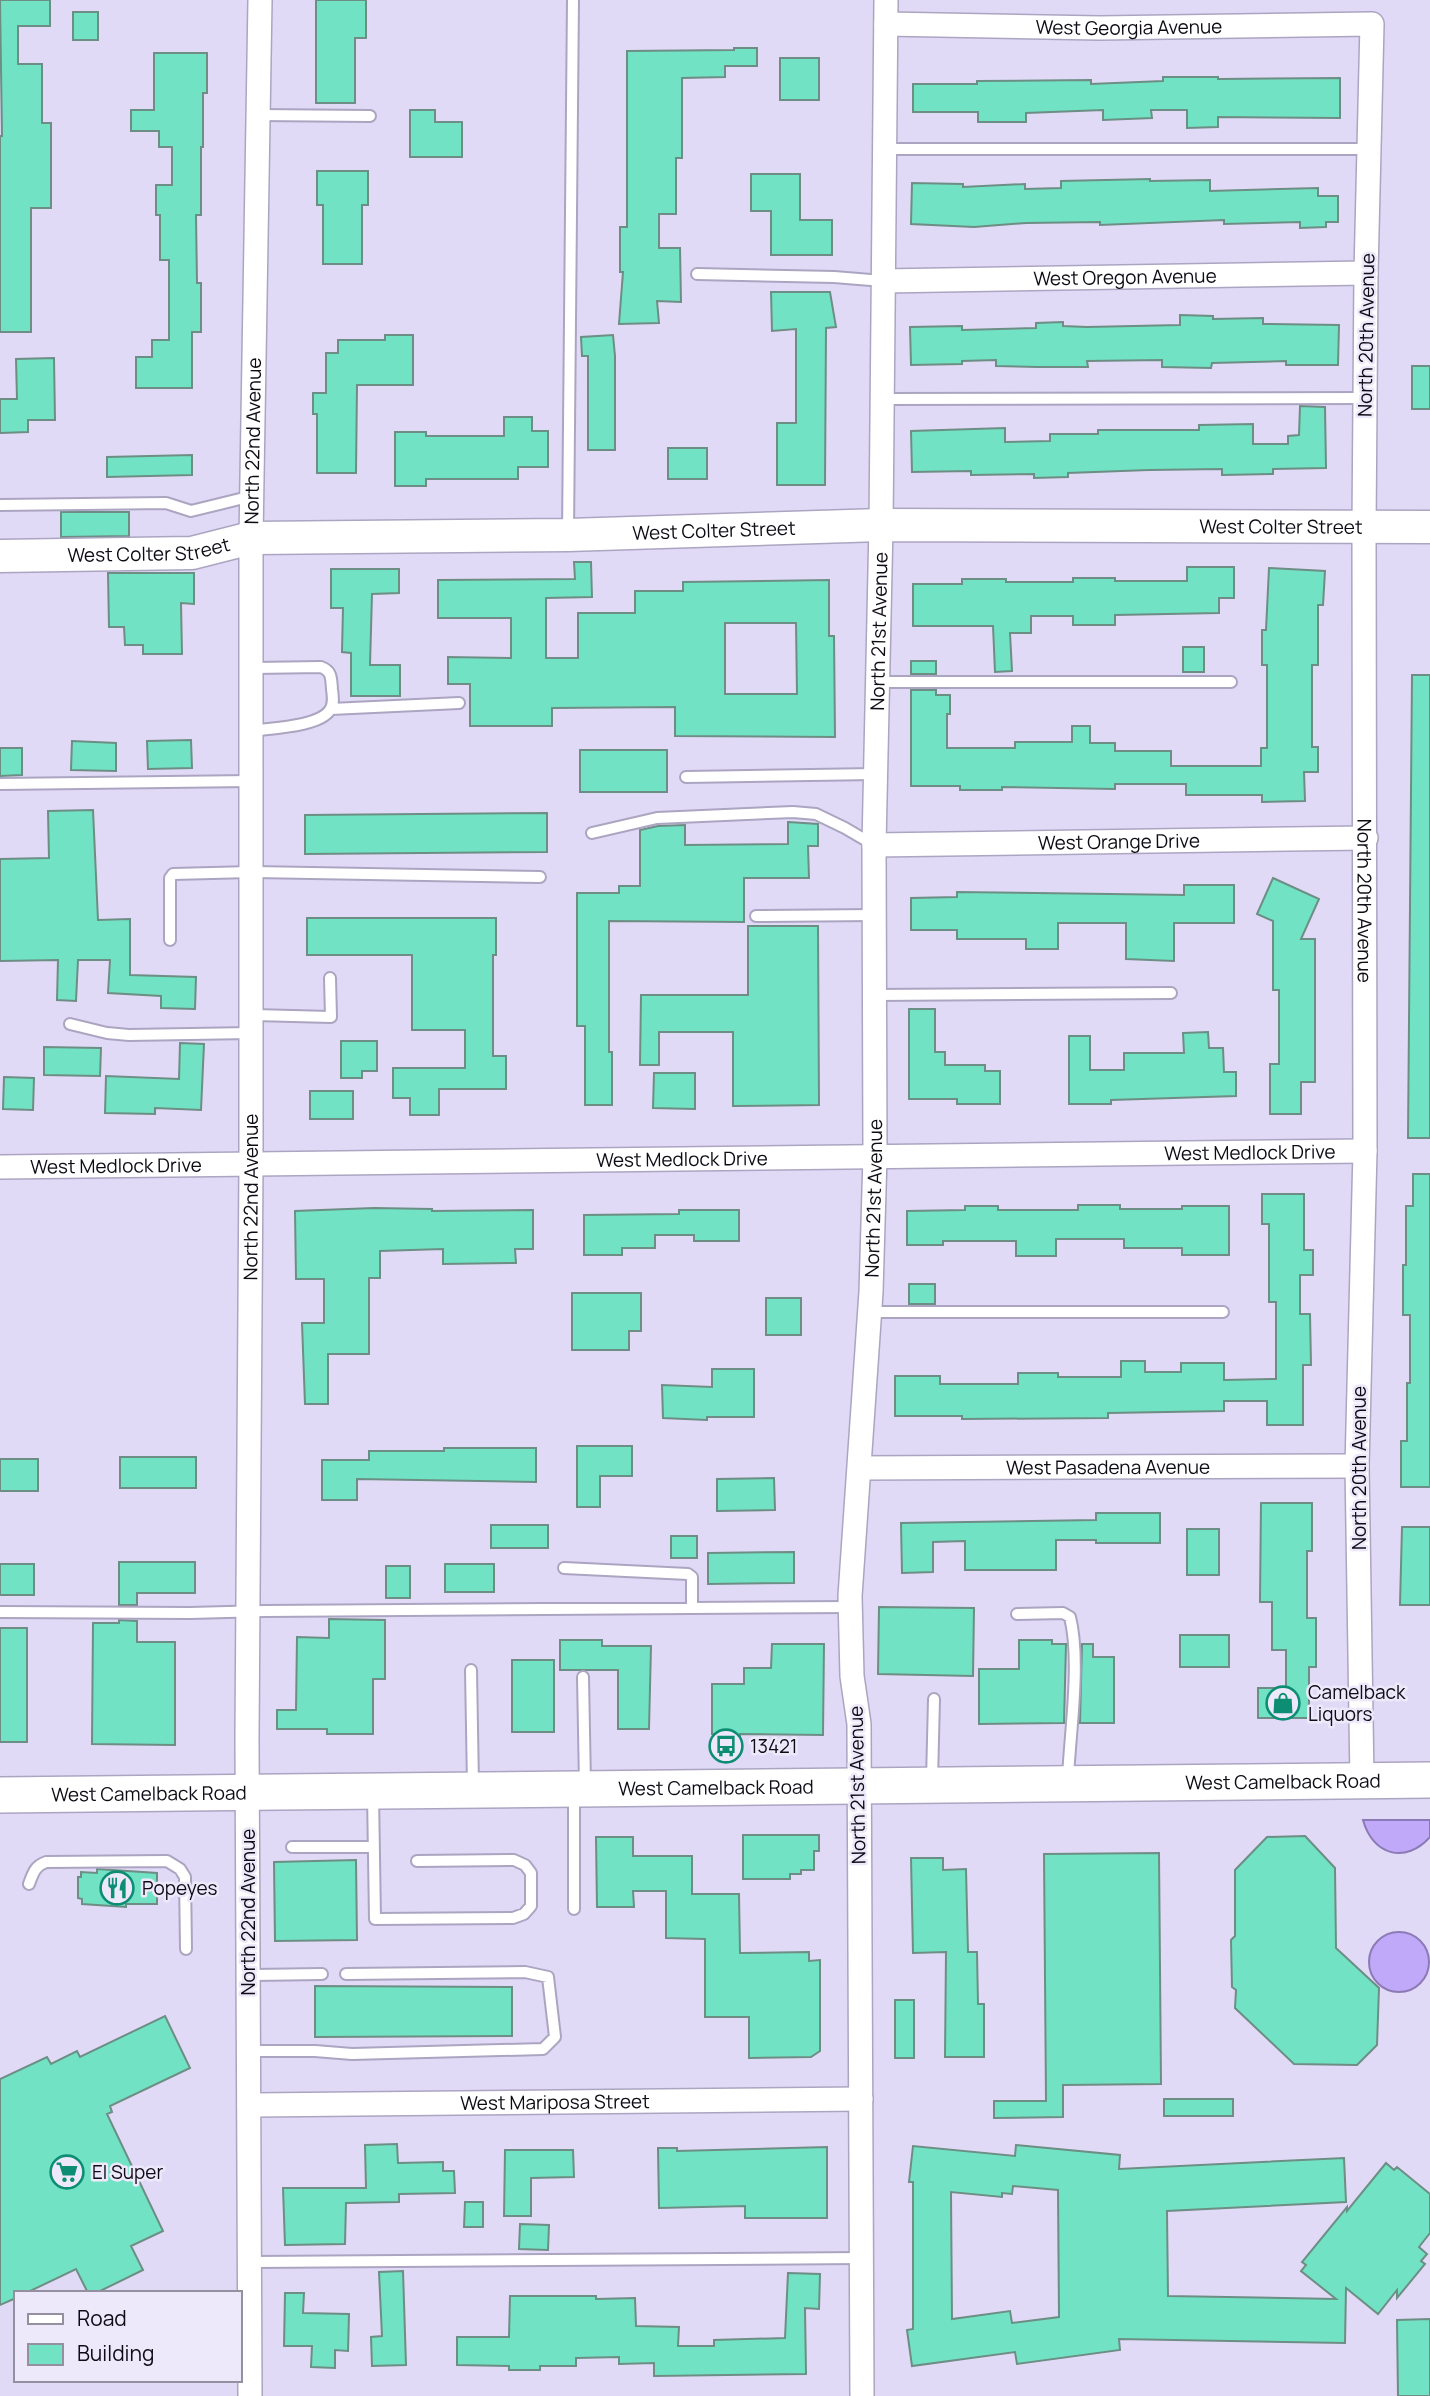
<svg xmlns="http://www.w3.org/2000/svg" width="1430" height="2396" viewBox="0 0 1430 2396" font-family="Manrope,sans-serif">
<rect width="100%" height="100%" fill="#e1daf7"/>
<path fill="#c0a9f9" stroke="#8b7ab5" stroke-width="2" d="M1363,1820H1430V1837C1406,1864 1373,1856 1363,1820Z
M1369 1962a30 30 0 1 1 60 0a30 30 0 1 1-60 0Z"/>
<path fill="#71e3c4" stroke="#6d8e84" stroke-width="2" fill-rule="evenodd" d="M0,0H50V26H18V64H42V123H51V208H31V332H0V136H2Z
M316,0H366V38H355V103H316Z
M73,12H98V40H73Z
M734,48H757V66H725V77L682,78V158H676V214H659V248H680L681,302L657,301L659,323L619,324L623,272H620V227H627V51L734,50Z
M154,53H207V93H203V147H201V215H196L197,283H201V332H192V388H136V357H152V340H169V260H160V215H156V185H172V147H159V131H131V110H154Z
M780,58H819V100H780Z
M1163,77H1218V79L1340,78V118L1218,117V127L1187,128V110H1151L1152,118L1103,120V110L1026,113V122H978V112H913V84H977V81L1091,80V84L1163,81Z
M410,110H435V122H462V157H410Z
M317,171H368V205H362V264H323V205H317Z
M751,174H800V220H832V255H771V211H751Z
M1150,179V181L1210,180V191L1318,188V196H1338V222H1326V227L1300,228V222L1224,224V220L1100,225V222L1026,223L974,227L911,224L912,183L963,184V187L1025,184V189L1061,188V181Z
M771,292H830L836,327L826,328L825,485H777V423H796V329L772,331Z
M1180,315L1213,316V319L1263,318V324L1339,325L1338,365H1286V361L1212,363L1211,368L1162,367V360L1087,361L1088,367H1037L996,366V360L962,361V364L911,365L910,327L962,326V330L1036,328V323L1063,322V326L1087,327L1180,325Z
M385,335H413V385H357L356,473H317V414H313V393H326V353H338V340H385Z
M613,335L615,356V450H588V356H582L581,337Z
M54,358L55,420H28V432L0,433V399H17L16,359Z
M1412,366H1430V409H1412Z
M1300,406L1325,407L1326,468L1273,469V474L1222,475V469L1149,470L1068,473V477L1034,478V474L971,475V471L912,472L911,431L1005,428V442L1050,441V434H1098V430H1199V425L1253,424V444H1288V436L1299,435Z
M504,417H532V431H548V467H518V479H426V486H395V432H426V436H504Z
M668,448H707V479H668Z
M192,455V475L107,477V457Z
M61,512H129V536L61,537Z
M574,562H591L592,597L546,598V658H578V613H635V591H683V582L829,580V636H834L835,737L675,736V707L552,708V726H470V684H448V657L511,658V618H438V580L575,579ZM725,623H796L797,694H725Z
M1187,567H1234V598H1219V613L1115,615V625H1073V616H1031V633H1010L1012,671L995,672L993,626H913V584H962V579H1006V582H1073V578H1115V581H1187Z
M1269,568L1325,571L1323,605H1318V665H1312V747H1318V772H1304L1305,801L1262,802V795H1186V784H1115V789L1002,787V790H960V786H911V690H936V695H950V714H947V748H1015V742H1072V726H1090V743H1115V751H1171V766H1261V748H1267V665H1262V630H1266Z
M331,569H399V593L372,594L370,665H400V696H351V653L342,652L343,608H331Z
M108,573H194V604L181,603L182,654H143V645H125L124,627H109Z
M1183,647H1204V672H1183Z
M911,661H936V674H911Z
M1412,675H1430V1138H1408Z
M191,740L192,768L148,769L147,741Z
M72,741L116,743V771L71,770Z
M0,748H22V775L0,776Z
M580,750H667V792H580Z
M93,810L98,920L130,919V975L196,977L195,1009L161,1008V996L108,993L110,960H78L76,1001L57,1000L58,960L0,961V859L49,858L48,811Z
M547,813V852L305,854V815Z
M788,822L818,824V846H808L809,878H744V922L609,921V1052H612V1105H585V1026H577V893H619V886H640V830L658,826L685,825V845L788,844Z
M1273,878L1319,899L1301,939H1315V1082H1301V1114H1270V1064H1279V990H1273V921L1257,914Z
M1184,885H1234V923H1174V961L1126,959V923H1058V949H1026V939H957V930H911V898L957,897V892L1184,895Z
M307,918H496V955H493V1056H506V1089H439V1115H410V1098H393V1068H465V1030H412V955H307Z
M748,926H818L819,1105L733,1106V1032H659V1065H640L641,995H748Z
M909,1009H935V1052H945V1065H985V1071H1000V1104H957V1099H909Z
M1208,1032L1209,1048H1223L1224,1072H1236V1096L1111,1100V1104H1069V1036H1090V1070H1124V1053H1184L1183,1033Z
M341,1041H377V1071H362V1078H341Z
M180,1043L204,1044L201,1110L155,1108V1114L105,1113L106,1076L179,1079Z
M44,1047L101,1048L100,1076L44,1075Z
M654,1073H695V1109L653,1108Z
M4,1077L34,1078L33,1110L3,1109Z
M310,1091H353V1119H310Z
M1413,1174H1430V1487H1401V1441H1407V1383H1410V1315H1403V1265H1406V1206H1413Z
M1262,1194H1304V1250H1313V1275H1300V1314H1310L1311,1365H1303V1425H1267V1401H1224V1411L1108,1413V1418L962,1419V1416H895V1376H940V1384H1018V1373H1058V1377H1121V1361H1145V1372H1181V1363H1224V1380L1276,1379V1302H1269V1224H1262Z
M1078,1205H1120V1209H1182V1206H1229V1255H1182V1248H1124V1239H1056V1256H1016V1241H943V1245H907V1211L965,1210V1206H998V1210H1078Z
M374,1208L432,1209V1211L533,1210V1249H515L516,1263L443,1264V1249L380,1251V1278H369V1354H328V1404H305L302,1323H324V1279H296L295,1211Z
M679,1210H739V1241H694V1235H655V1248H622V1255H584V1215L679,1214Z
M909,1284H935V1304H909Z
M572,1293H641V1331H629V1350H572Z
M766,1298H801V1335H766Z
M712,1369H754V1417H707V1420L663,1418L662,1385L712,1387Z
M577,1446H632V1476H600V1507H577Z
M444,1448H536V1482L357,1479V1500H322V1460H369V1451H444Z
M120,1457H196V1488H120Z
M0,1459H38V1491H0Z
M774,1478L775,1510L717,1511V1479Z
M1261,1503H1312V1551H1307V1618H1316V1667H1309V1718H1258V1688H1286V1650H1272V1602H1260Z
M1096,1513H1160V1543H1096V1540H1056V1570H965V1541L933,1542V1572L902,1573L901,1523L1096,1520Z
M491,1525H548V1548H491Z
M1402,1527H1430V1605H1400Z
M1187,1529H1219V1575H1187Z
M671,1536H697V1558H671Z
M794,1552V1583L708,1584V1553Z
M119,1562H195V1593H137V1605H119Z
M0,1564H34V1595H0Z
M445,1564H494V1592H445Z
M386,1566H410V1598H386Z
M879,1607L974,1608L973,1676L878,1674Z
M329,1619L385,1620V1679H373V1734H327V1729H277V1710H296L297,1637L329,1638Z
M119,1620L137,1621V1642H175V1745L92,1744L93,1623H119Z
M0,1628H27V1742H0Z
M1180,1635H1229V1667H1180Z
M560,1640H602V1646H651L649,1729H618V1670H560Z
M1019,1640H1052V1644H1066L1064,1723L979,1724V1669H1019Z
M772,1644H824L823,1735L740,1734V1748H724V1734H712V1684H744V1668H771Z
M1082,1644H1093V1657H1114V1723H1080Z
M512,1660H554V1732H512Z
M743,1835H819V1851H814V1870H801V1874H790V1879H743Z
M1305,1836L1335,1868L1336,1948L1379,1988L1377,2045L1357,2065L1294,2064L1235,2008L1236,1990L1232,1987L1231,1940L1235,1936V1870L1267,1837Z
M596,1837H633V1856H692V1894H739L740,1953L809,1952V1961L820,1960V2051L811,2057L749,2058V2017H705V1939L666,1938V1891H633L634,1907H597Z
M1159,1853L1161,2084L1063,2085V2117L994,2118V2101H1046L1044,1854Z
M911,1858H943V1870L966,1869L968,1952H977L978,2004H984V2057H945L946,1952L913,1953Z
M356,1860L357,1940L275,1941L274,1862Z
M97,1869L157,1873V1904H126V1907L82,1904V1899L78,1898V1877H81V1872L97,1873Z
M315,1986L512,1987V2036L315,2037Z
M895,2000H914V2058H895Z
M165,2016L190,2068L110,2106L112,2112L107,2114L163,2231L131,2246L143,2270L96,2293H88L76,2269L26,2293H16V2298L0,2305V2079L47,2057L51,2064L77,2051L80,2057Z
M1164,2099H1233V2116H1164Z
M397,2144L398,2163L443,2162V2171H454L455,2193L399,2194V2202L346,2203L345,2244L285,2245L283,2188H366L365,2145Z
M1016,2145L1120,2155L1119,2169L1344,2158L1346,2202L1167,2211L1168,2296L1336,2299L1301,2271L1306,2265L1302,2262L1347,2207V2211L1386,2163L1394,2170L1397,2167L1430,2194V2233L1419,2247L1427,2254L1421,2261L1425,2264L1397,2298V2290L1378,2314L1346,2288L1345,2343L1119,2339L1120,2350L1017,2364L1015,2352L912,2366L907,2330L913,2329V2182H909L913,2146L1015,2156ZM1013,2186L1058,2190L1059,2317L1012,2323L1010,2311L952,2319L951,2192L1002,2197V2193L1012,2194Z
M827,2147V2218H745V2206L659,2208L658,2148H677V2151Z
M505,2150H573L574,2177L531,2178V2216H504Z
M465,2202H483V2227H464Z
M520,2224L549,2225L548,2250L519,2249Z
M403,2271L406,2365L372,2366L371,2337L382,2336L379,2272Z
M788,2273L820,2274L819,2309L805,2308L806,2374L654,2376V2363L619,2364V2357L576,2358V2366H540V2370H509V2366L457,2365V2337H509L510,2296H596V2299L635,2298L636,2326L679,2327L678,2346H714V2340L785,2338Z
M285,2293H304L303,2313L349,2314L348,2351L335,2350V2368L311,2367L312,2346H284Z
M1430,2319V2396H1398L1397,2320Z"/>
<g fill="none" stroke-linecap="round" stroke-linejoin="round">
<defs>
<path id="lane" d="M258,115L370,116
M885,149H1369
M697,274L834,277L883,281
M882,399L1365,398
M0,505L166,503L191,511L252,496
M568,533L573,0
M251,668L321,667C332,671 331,678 332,689C333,697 334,704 330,710C319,727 270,728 251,731
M878,682H1231
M331,709L459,703
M686,777L875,774
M0,784L251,781
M592,833L657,818L793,812L816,814L845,828L874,845
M756,916L875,915
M170,940V878L173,874L251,872L540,877
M875,995L1171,993
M251,1015L331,1017L330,978
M70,1024L107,1033L129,1035L251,1033
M870,1312H1223
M564,1568L688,1574L692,1577V1608
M0,1612L190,1613L265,1611L851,1607
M1017,1614L1063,1613L1070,1617C1081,1661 1070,1732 1068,1778
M471,1670L473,1785
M583,1677L585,1784
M932,1780L934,1699
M574,1793V1909
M373,1794L375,1919L513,1918L524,1914L531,1906V1873L525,1865L514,1860L417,1861
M292,1847H374
M29,1884C33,1873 35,1866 46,1862L167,1861L180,1869L185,1877L186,1949
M248,1975L322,1974
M249,2051H315L352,2054L543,2049L555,2037L548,1977L525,1972L346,1974
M249,2262L861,2258"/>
<g id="street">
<path id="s1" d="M886,24L1100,28L1372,24L1366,273L1364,529L1365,1151L1357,1466L1362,1780"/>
<path id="s2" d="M883,281L1366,273"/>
<path id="s3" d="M874,845L1366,838"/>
<path id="s4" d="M0,1167L1365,1151"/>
<path id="s5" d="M860,1468L1357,1466"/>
<path id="s6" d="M249,2105L861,2099"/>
<path id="s7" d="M250,2396L247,1738L251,1163V538L260,0"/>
<path id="s8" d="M862,2396L859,1724L852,1676L850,1596L871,1292L875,1156L874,845L881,525L886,0"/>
</g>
<g id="secondary">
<path id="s9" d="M0,556L192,553L251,538L568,535L881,525L1430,527"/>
</g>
<g id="primary">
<path id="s10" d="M0,1795L1430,1780"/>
</g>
</defs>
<use href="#lane" stroke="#aca5c1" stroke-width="14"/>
<use href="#street" stroke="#aca5c1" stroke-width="26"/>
<use href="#secondary" stroke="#aca5c1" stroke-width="35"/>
<use href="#primary" stroke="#aca5c1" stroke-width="38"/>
<use href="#lane" stroke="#fff" stroke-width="10"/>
<use href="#street" stroke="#fff" stroke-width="23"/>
<use href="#secondary" stroke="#fff" stroke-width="32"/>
<use href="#primary" stroke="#fff" stroke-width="35"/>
</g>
<defs>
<symbol id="shop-ring" viewBox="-11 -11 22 22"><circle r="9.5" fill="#ede9fb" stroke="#0d8e74" stroke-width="1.5"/><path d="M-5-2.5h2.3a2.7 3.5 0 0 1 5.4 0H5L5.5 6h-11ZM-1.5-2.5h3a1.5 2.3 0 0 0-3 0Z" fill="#0d8e74"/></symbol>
<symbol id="bus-ring" viewBox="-11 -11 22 22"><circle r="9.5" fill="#ede9fb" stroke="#0d8e74" stroke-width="1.5"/><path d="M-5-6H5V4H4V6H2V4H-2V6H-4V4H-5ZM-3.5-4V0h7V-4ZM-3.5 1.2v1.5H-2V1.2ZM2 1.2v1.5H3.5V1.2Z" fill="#0d8e74"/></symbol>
<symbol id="restaurant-ring" viewBox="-11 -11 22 22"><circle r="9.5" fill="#ede9fb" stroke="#0d8e74" stroke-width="1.5"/><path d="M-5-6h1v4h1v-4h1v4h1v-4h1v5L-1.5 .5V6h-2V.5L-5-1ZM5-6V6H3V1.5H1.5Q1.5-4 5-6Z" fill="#0d8e74"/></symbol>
<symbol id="supermarket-ring" viewBox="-11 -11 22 22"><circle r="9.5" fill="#ede9fb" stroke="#0d8e74" stroke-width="1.5"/><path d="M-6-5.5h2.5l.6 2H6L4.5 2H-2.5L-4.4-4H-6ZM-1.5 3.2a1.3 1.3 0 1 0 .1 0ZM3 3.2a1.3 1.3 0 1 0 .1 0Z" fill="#0d8e74"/></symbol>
</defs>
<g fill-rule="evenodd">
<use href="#shop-ring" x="1264" y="1684" width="38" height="38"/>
<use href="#bus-ring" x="707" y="1727" width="38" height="38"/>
<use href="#restaurant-ring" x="98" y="1869" width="38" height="38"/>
<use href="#supermarket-ring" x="48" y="2153" width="38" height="38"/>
</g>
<g text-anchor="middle" stroke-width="5" stroke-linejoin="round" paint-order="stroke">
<g font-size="19" fill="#0e0b15" stroke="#ede9fb">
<text dy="7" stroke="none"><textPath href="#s1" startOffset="243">West Georgia Avenue</textPath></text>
<text dy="7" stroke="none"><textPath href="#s2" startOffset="242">West Oregon Avenue</textPath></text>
<text transform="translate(1366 335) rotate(-89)" y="7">North 20th Avenue</text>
<text dy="7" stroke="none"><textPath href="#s7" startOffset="1955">North 22nd Avenue</textPath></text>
<text dy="7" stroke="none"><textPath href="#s9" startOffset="1283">West Colter Street</textPath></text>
<text dy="7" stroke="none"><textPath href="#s9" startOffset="716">West Colter Street</textPath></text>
<text dy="7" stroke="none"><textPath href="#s9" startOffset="149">West Colter Street</textPath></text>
<text dy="7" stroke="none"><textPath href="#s8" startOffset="1766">North 21st Avenue</textPath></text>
<text dy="7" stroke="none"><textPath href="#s3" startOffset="245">West Orange Drive</textPath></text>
<text dy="7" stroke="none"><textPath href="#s1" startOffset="1363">North 20th Avenue</textPath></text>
<text dy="7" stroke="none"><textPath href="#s4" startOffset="1250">West Medlock Drive</textPath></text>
<text dy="7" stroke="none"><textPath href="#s4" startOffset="682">West Medlock Drive</textPath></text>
<text dy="7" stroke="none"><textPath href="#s4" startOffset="116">West Medlock Drive</textPath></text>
<text dy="7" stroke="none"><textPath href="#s7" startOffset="1199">North 22nd Avenue</textPath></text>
<text dy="7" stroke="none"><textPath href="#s8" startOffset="1199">North 21st Avenue</textPath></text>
<text dy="7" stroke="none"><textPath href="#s5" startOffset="248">West Pasadena Avenue</textPath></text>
<text transform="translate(1359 1468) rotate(-90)" y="7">North 20th Avenue</text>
<text dy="7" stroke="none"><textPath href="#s10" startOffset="1283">West Camelback Road</textPath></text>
<text transform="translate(857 1785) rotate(-91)" y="7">North 21st Avenue</text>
<text dy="7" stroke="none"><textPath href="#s10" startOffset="716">West Camelback Road</textPath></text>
<text dy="7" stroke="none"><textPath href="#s10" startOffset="149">West Camelback Road</textPath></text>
<text transform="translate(248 1912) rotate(-90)" y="7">North 22nd Avenue</text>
<text dy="7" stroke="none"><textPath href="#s6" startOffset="306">West Mariposa Street</textPath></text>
</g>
<g font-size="19" fill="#0e0b15" stroke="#ede9fb" text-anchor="start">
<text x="1308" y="1699">Camelback<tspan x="1308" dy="22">Liquors</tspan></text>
<text x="750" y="1753">13421</text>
<text x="142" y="1895">Popeyes</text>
<text x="92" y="2179">El Super</text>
</g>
</g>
<rect x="14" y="2291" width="228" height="91" fill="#ede9fb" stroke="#94909f" stroke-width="2"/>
<rect x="28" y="2314" width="35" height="10" fill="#ffffff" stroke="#94909f" stroke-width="2"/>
<text x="77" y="2326" font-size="21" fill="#0e0b15">Road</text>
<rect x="28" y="2344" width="35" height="21" fill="#71e3c4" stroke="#94909f" stroke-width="2"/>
<text x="77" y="2361" font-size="21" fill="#0e0b15">Building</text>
</svg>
